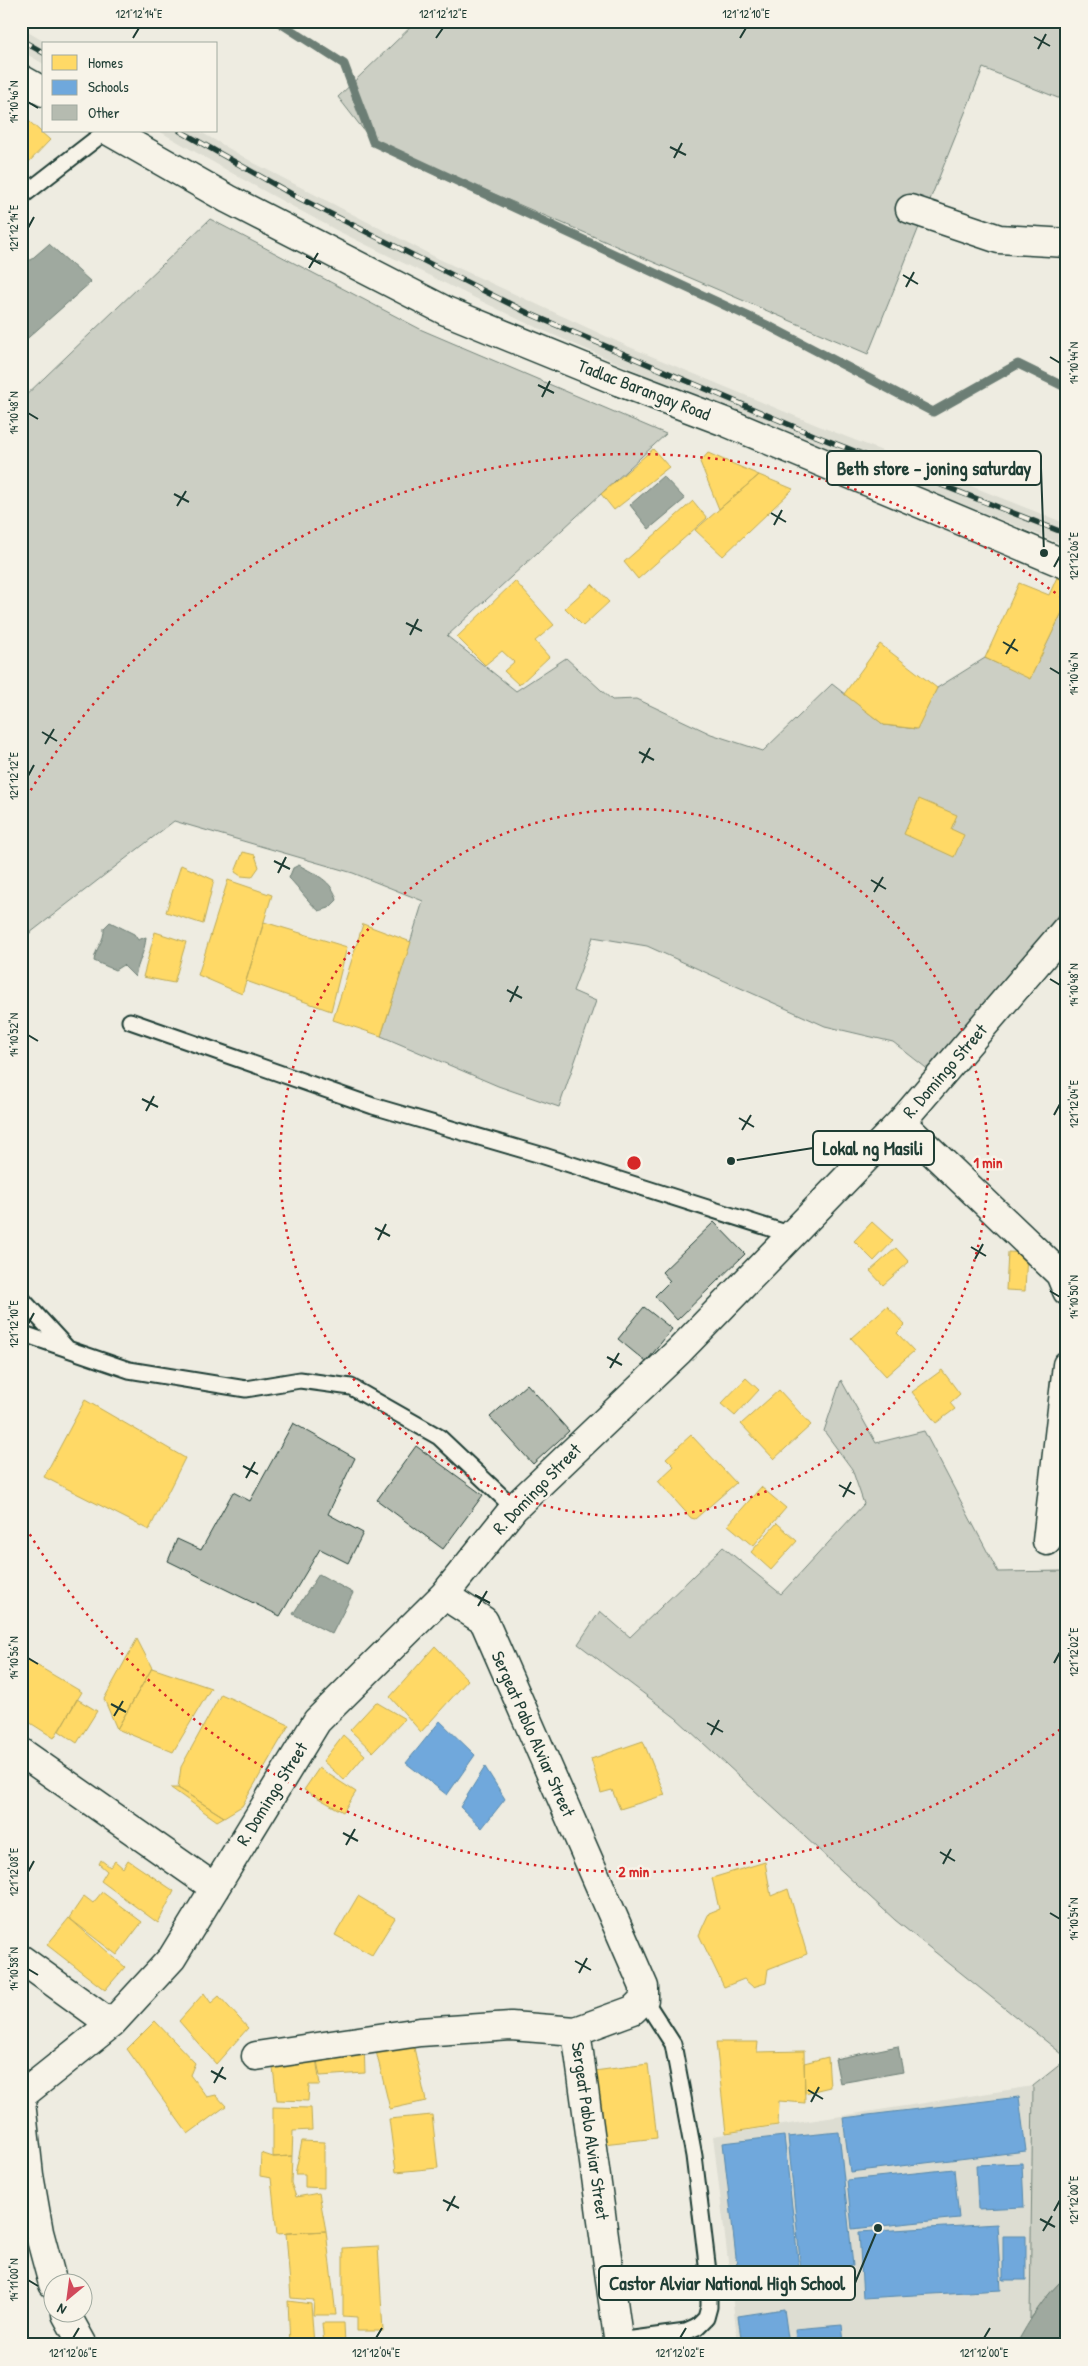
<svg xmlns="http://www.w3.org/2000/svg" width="1088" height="2366" viewBox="0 0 1088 2366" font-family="'Patrick Hand',sans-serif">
<rect width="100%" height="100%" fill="#eeece1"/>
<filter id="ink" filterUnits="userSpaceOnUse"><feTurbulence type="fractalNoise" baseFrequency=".02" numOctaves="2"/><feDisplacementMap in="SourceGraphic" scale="10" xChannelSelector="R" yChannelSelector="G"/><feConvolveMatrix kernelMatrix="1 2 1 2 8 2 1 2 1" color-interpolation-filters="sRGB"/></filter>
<g filter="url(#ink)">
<path fill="#ddddd2" d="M21,28L48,44H44V64L21,51Z
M159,131H199L254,163L439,259L627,346L819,426L1067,524V546L716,406L524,322L336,230L244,180Z
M1033,2086L1030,2319L1016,2345H738L713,2136Z"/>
<path fill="#cccfc4" stroke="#76867c" d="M417,21H1067V97L1058,98L983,68L868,354L373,142L338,97Z
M210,219L422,330L666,434L447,636L516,691L566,658L612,700L637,699L711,734L763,751L832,684L884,725L916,729L937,688L985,658L1030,678L1067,602V927L939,1078L893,1042L825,1026L647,946L593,937L573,991L596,1001L559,1107L498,1086L381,1036L423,901L353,873L174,821L21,940V400Z
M841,1380L876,1443L924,1431L998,1572L1067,1571V2058L895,1920L676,1718L578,1644L600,1611L630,1637L723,1547L781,1594L864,1504L852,1469L824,1431Z
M1067,2059V2276L1059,2283L1030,2319L1033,2086Z"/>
<path fill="#9fa99f" stroke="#6c7e74" d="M49,244L91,282L21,344V268Z
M663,476L685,499L649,529L630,505Z
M299,865C316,875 332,880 337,900L329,908L319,911C307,901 300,889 289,878L293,868Z
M110,922L134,934L138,940L146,937C145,952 138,962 135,977L123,965L115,970L94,961C95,948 105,941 104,928Z
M319,1574L353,1593L332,1634L293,1614Z
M898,2046L903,2072L840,2083L835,2059Z
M1067,2276V2345H1016C1029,2321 1045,2294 1067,2276Z"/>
<path fill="#ffd966" stroke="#bcaa57" d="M21,114L50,140L27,164L21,158Z
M653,449L669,467L614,510L601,494Z
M708,453L759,475L719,509L700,462Z
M759,475L793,489L723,556L695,530Z
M693,501L707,518L638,579L624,562Z
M1058,575L1067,578V602L1030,679L985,658L1019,583L1049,595Z
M515,581L554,625L535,641L549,657L519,685L504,671L514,662L502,651L485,665L457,637Z
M592,584L609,602L583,626L565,608Z
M880,644L937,688L917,729L884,725L844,694Z
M919,799L957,815L951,829L964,835L954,857L904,834Z
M243,852L255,855L259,867L252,877L241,876L235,872Z
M181,865L214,880L203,924L166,912Z
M228,880L272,895L242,994L198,975Z
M264,922L347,947L331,1011L246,981Z
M363,924L411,942L381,1036L333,1020Z
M155,932L186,942L174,983L143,977Z
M872,1222L893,1241L874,1261L854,1241Z
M896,1248L909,1262L883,1285L870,1271Z
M1008,1252L1027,1253L1025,1291L1006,1290Z
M887,1306L905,1325L897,1333L914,1351L886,1376L851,1338Z
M942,1370L960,1394L950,1403L955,1409L936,1423L912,1392Z
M746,1378L759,1390L735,1416L721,1404Z
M779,1390L811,1425L774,1459L741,1424Z
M85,1400L185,1458L149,1530L44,1477Z
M691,1435L736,1483L695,1519L691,1518L658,1481L674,1466L666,1458Z
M761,1487L786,1508L753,1546L728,1525Z
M777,1523L797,1541L771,1570L751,1552Z
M137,1639L152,1668L117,1729L104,1699Z
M435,1646L468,1680L421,1732L390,1697Z
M21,1656L82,1692L54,1738L21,1717Z
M152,1668L211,1688L173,1752L117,1729Z
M221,1694L289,1725L242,1806L224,1817L178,1788L181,1767Z
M77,1699L97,1711L77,1743L59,1731Z
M376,1702L405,1719L373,1752L350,1730Z
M343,1735L365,1755L344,1780L323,1761Z
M643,1741L665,1795L620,1809L612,1790L601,1793L591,1759Z
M319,1768L356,1792L343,1812L304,1790Z
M171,1788H178L224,1817L217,1821Z
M101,1860L110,1867L115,1861L123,1868L128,1860L174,1891L158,1923L101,1881L107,1871L99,1864Z
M765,1862L771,1896L788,1889L807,1954L768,1969L766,1983L753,1987L744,1979L724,1987L699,1935L709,1913L719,1909L712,1878Z
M102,1892L142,1922L117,1955L69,1918L84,1896L93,1903Z
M358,1896L395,1918L372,1955L335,1935Z
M69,1918L125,1967L105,1990L47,1945Z
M204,1993L211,2003L219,1996L248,2028L216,2064L179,2021Z
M155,2021L195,2063L190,2075L207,2097L216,2095L226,2106L188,2134L127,2049Z
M412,2039L426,2101L390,2109L375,2047Z
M716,2042H758L757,2052L804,2051L805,2103L779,2101L778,2125L726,2133Z
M364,2045L365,2073L320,2076L315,2051Z
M315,2051L320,2085H309L308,2101L277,2100L272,2060Z
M828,2057L830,2087L805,2093L804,2063Z
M648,2064L657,2138L603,2144L594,2071Z
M273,2107L311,2108L312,2130L293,2131L292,2156L273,2157Z
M432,2115L438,2168L396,2172L389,2119Z
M302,2141L324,2142V2188L305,2187V2174H295Z
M261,2153L273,2157L292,2156L291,2183L296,2197L319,2193L326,2231L277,2234L271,2178L260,2176Z
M326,2231L336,2315H313L314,2300L291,2298L286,2233Z
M378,2246L383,2331H357V2317L343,2316V2248Z
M288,2301L311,2304L314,2345H290Z
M322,2323H344L345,2345H324Z"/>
<path fill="#6fa8dc" stroke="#5788aa" d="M440,1721L475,1755L447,1795L406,1763Z
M485,1767L505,1799L482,1828L460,1807Z
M1019,2097L1026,2151L850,2172L843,2118Z
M839,2132L853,2266L801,2271L788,2137Z
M784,2136L800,2277L739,2284L723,2143Z
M1022,2163L1024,2207L978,2209L976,2165Z
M954,2169L959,2218L852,2229L847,2180Z
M997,2224L1001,2290L863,2298L859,2232Z
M1003,2236H1026V2280H1003Z
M784,2309L789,2345H742L738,2316Z
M842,2325L844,2342L796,2345L795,2329Z"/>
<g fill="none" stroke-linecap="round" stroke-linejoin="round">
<path stroke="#6c7e74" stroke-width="9" d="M277,21L344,64L373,142L769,326L933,412L1018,364L1067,388"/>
</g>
<path fill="#b5bbb0" stroke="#1f3d34" d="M714,1222L745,1254L677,1320L655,1296L670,1281L662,1272Z
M644,1307L672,1329L646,1362L618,1339Z
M527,1384L569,1431L533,1464L490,1417Z
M293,1423L355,1458L328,1514L363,1533L348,1563L320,1549L280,1616L168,1561L177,1539L201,1550L233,1492L250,1501Z
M416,1446L483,1495L443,1549L377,1500Z"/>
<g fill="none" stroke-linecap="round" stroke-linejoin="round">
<defs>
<path id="lane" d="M21,197L106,131
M130,1021L373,1106L541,1155L792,1235
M21,1298L66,1347
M21,1333L129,1370L246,1389L300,1380L351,1387L439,1437L514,1508
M618,2341L686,2332L697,2327L706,2318L709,2307V2280L694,2156L673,2044L644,1999"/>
<path id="street" d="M21,79L44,92
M109,131L228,199L446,311L620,382L728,423L1067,565
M910,209L999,239L1067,243
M901,1122L1060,1274L1067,1291
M1047,1541L1067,1365
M444,1595L484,1621L644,1987V1999L633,2010L576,2031L619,2345
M21,1752L215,1888
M21,1959L111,2024
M256,2056L420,2032L511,2026L576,2031
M21,2096L111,2024L172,1958L317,1721L444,1595L514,1508L679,1351L901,1122L1067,928
M21,2102L29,2175L39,2232L53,2284
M66,2314L83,2345"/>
</defs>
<use href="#lane" stroke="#1f3d34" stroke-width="19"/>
<use href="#street" stroke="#1f3d34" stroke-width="31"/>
<use href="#lane" stroke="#f7f3e8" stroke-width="15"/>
<use href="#street" stroke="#f7f3e8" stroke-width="28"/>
<defs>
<path id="rail" d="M21,40L44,53
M180,131L295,196L528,313L816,436L1067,534"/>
</defs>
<use href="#rail" stroke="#1f3d34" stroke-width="5.5"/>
<use href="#rail" stroke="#f7f3e8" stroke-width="4" stroke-dasharray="11" stroke-linecap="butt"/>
</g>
</g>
<path fill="none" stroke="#1f3d34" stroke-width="2" d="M1034,37L1050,46M133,38L139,28M436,38L443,28M740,38L746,28M1038,49L1046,34M28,102L38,108M670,147L686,155M674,158L682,143M28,228L34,217M306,256L321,264M309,268L318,253M903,275L918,284M906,287L914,272M1050,357L1060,363M538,385L554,393M542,397L550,381M28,413L38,419M174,494L189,502M177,506L186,491M771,513L786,522M774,525L782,510M1054,567L1060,556M406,623L422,631M410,635L418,619M1003,642L1018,651M1006,654L1015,639M1050,668L1060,674M42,732L57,741M45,744L54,729M639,752L654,760M642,763L650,748M28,776L34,765M274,861L290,869M278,873L286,857M871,880L886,889M874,892L883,877M1050,979L1060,985M507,990L522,998M510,1002L518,986M28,1035L38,1041M142,1099L158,1107M146,1111L154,1096M1054,1115L1060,1104M739,1118L754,1127M742,1130L751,1115M375,1228L390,1236M378,1240L386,1224M971,1247L986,1256M975,1259L983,1244M1050,1291L1060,1297M28,1324L34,1313M607,1357L622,1365M610,1368L619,1353M243,1466L258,1474M246,1478L255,1462M839,1485L855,1494M843,1497L851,1482M475,1595L490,1603M478,1606L487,1591M28,1658L38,1664M1054,1663L1060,1652M111,1704L126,1712M114,1716L123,1701M707,1723L723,1732M711,1735L719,1720M343,1833L358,1841M346,1845L355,1829M940,1852L955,1861M943,1864L951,1849M28,1872L34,1861M1050,1913L1060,1919M575,1961L591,1970M28,1969L38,1975M579,1973L587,1958M211,2071L226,2079M214,2083L223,2067M808,2090L823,2099M811,2102L819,2087M443,2200L459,2208M447,2211L455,2196M1054,2211L1060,2200M1040,2219L1055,2227M1043,2231L1052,2216M28,2280L38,2286M73,2338L79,2328M376,2338L382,2328M680,2338L686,2328M984,2338L990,2328"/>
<g fill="none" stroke="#d62828" stroke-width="2.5" stroke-dasharray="2.5 5">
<circle cx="634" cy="1163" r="354"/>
<path d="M1066 1725A709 709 0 0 1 23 1523M23 803A709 709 0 0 1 1066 601"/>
</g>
<g text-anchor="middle" stroke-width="5" stroke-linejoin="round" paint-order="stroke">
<g font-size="18" fill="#1f3d34" stroke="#f7f3e8">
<text transform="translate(644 390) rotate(21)" y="6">Tadlac Barangay Road</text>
<text transform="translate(945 1071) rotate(-49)" y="6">R. Domingo Street</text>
<text transform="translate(537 1489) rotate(-46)" y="6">R. Domingo Street</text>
<text transform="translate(533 1734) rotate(66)" y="6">Sergeat Pablo Alviar Street</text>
<text transform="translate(272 1794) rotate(-58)" y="6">R. Domingo Street</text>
<text transform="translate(590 2131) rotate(82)" y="6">Sergeat Pablo Alviar Street</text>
</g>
</g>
<circle cx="634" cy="1163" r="8" fill="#d62828" stroke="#f7f3e8" stroke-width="2.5"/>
<g font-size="15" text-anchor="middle" font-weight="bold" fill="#d62828" stroke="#f7f3e8" stroke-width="5" stroke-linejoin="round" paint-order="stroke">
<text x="988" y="1168">1 min</text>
<text x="634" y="1877">2 min</text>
</g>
<path fill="none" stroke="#1f3d34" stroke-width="2" d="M1044 553L1041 468M731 1161L813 1148M878 2228L855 2283"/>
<g fill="#1f3d34" stroke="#f7f3e8" stroke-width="2">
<circle cx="1044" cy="553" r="5"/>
<circle cx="731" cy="1161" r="5"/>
<circle cx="878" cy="2228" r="5"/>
</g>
<g fill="#f7f3e8" stroke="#1f3d34" stroke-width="2">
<rect x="827" y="451" width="214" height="34" rx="5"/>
<rect x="813" y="1131" width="121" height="34" rx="5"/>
<rect x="599" y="2266" width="256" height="34" rx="5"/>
</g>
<g font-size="19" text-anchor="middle" font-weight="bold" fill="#1f3d34">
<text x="934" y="475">Beth store - joning saturday</text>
<text x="873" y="1155">Lokal ng Masili</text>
<text x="727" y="2290">Castor Alviar National High School</text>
</g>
<rect width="1088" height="2366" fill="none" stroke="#f7f3e8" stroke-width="55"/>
<rect x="42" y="42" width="175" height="90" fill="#f7f3e8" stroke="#a1aaa0"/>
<rect x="52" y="55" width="25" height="15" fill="#ffd966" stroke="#a1aaa0"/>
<text x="88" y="68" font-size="15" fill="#1f3d34">Homes</text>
<rect x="52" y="80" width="25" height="15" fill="#6fa8dc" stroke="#a1aaa0"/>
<text x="88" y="92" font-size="15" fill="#1f3d34">Schools</text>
<rect x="52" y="105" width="25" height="15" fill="#b5bbb0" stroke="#a1aaa0"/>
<text x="88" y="118" font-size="15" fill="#1f3d34">Other</text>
<g transform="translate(68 2298) rotate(209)"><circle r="24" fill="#f7f3e8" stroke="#a1aaa0"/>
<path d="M0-4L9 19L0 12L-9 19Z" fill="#d1495b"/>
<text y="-8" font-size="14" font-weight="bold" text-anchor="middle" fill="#1f3d34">N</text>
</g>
<rect x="28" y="28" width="1032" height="2310" fill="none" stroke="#1f3d34" stroke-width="2"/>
<g font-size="12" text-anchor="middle" fill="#1f3d34">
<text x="139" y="18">121°12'14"E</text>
<text x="443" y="18">121°12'12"E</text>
<text x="746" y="18">121°12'10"E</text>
<text transform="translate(14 102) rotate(-90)" y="4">14°10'46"N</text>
<text transform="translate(14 228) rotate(-90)" y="4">121°12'14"E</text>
<text transform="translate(1074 363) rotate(-90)" y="4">14°10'44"N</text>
<text transform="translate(14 413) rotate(-90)" y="4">14°10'48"N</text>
<text transform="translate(1074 556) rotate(-90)" y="4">121°12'06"E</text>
<text transform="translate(1074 674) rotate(-90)" y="4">14°10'46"N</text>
<text transform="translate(14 776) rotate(-90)" y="4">121°12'12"E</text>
<text transform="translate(1074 985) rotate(-90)" y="4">14°10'48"N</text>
<text transform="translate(14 1035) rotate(-90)" y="4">14°10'52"N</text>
<text transform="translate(1074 1104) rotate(-90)" y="4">121°12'04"E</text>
<text transform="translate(1074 1297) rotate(-90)" y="4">14°10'50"N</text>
<text transform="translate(14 1324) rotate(-90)" y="4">121°12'10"E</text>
<text transform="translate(1074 1652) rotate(-90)" y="4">121°12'02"E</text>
<text transform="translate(14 1658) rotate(-90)" y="4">14°10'56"N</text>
<text transform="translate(14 1872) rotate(-90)" y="4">121°12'08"E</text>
<text transform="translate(1074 1919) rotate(-90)" y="4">14°10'54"N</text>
<text transform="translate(14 1969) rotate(-90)" y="4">14°10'58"N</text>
<text transform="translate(1074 2200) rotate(-90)" y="4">121°12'00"E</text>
<text transform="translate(14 2280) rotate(-90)" y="4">14°11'00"N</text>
<text x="73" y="2357">121°12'06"E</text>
<text x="376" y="2357">121°12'04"E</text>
<text x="680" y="2357">121°12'02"E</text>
<text x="984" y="2357">121°12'00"E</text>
</g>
</svg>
